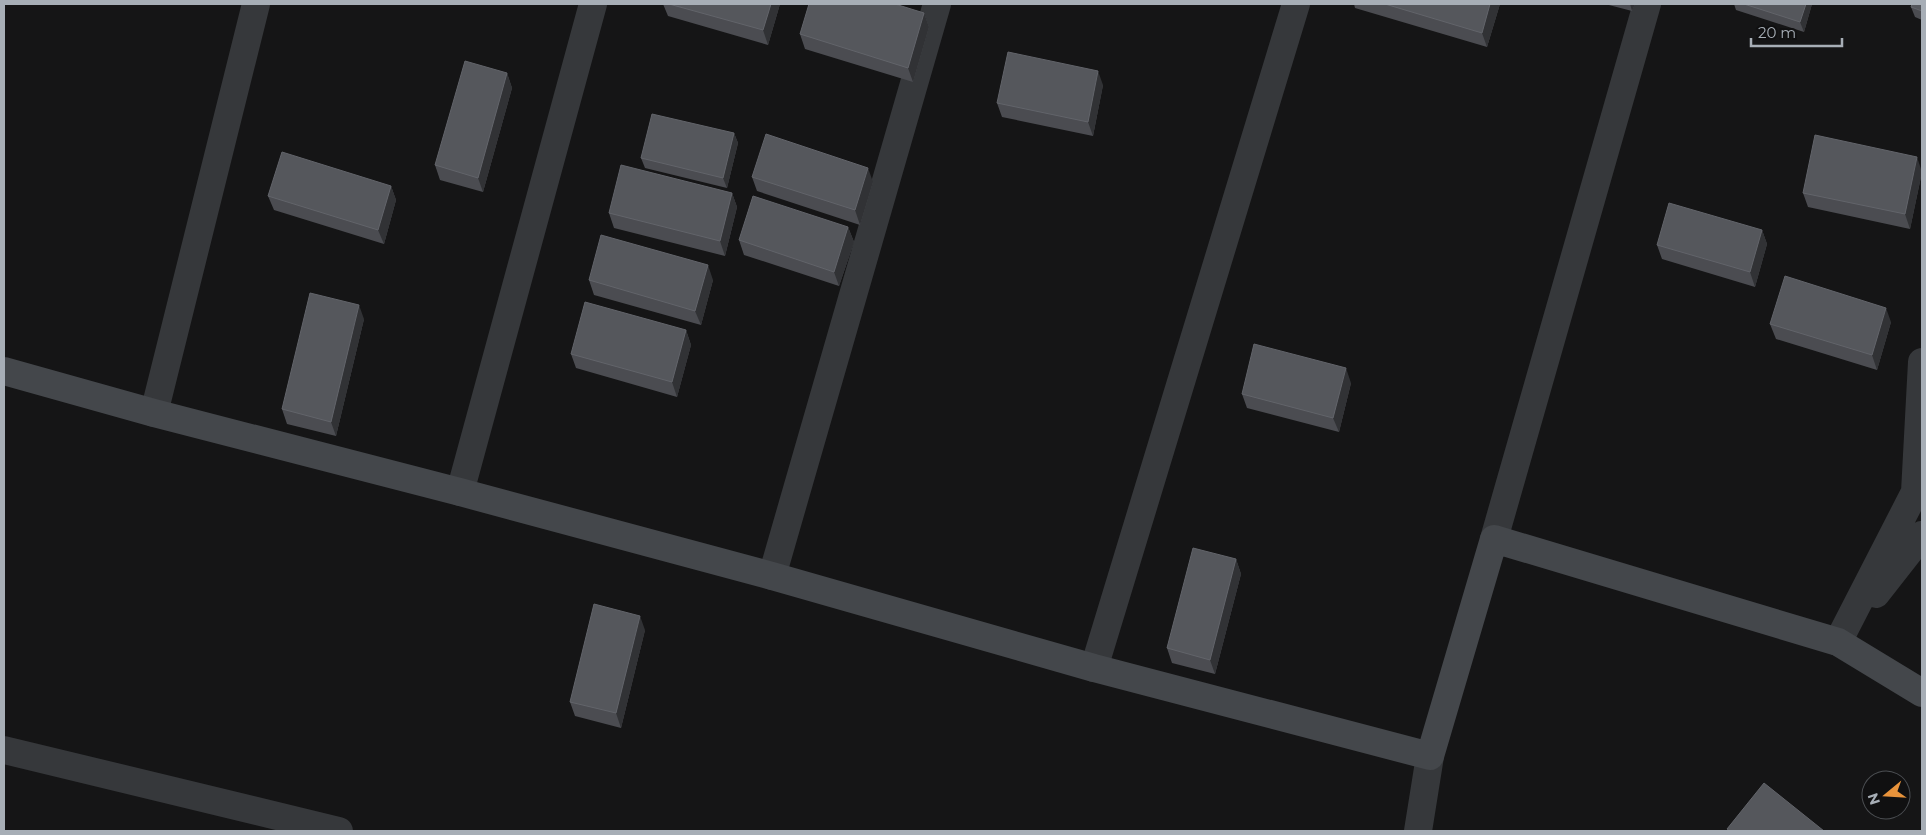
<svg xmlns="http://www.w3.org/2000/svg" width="1926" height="835" viewBox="0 0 1926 835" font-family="Montserrat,sans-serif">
<rect width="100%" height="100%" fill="#151516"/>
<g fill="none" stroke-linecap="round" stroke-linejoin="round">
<path stroke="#36383b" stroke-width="28" d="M154,413L256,4
M460,492L593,4
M1494,539L1647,4
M772,576L937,4
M1876,594L1922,535
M1838,642L1915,492L1922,362
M1094,668L1296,4
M4,750L339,831
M1418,831L1430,756"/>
<path stroke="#44474b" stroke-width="28" d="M4,371L154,413L460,492L772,576L1094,668L1430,756L1494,539L1838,642L1922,693"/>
</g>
<path fill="#4b4c51" d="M663,4H780L768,45L668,16Z
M1354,4H1500L1487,47L1355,8Z
M1605,4H1635L1632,11Z
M1734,4H1812L1804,32L1736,10Z
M1922,4V20L1915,17L1911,7Z
M924,13L929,27L913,82L805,49L800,34Z
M507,73L512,88L483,192L440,180L435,165Z
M1103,85L1093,136L1002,117L997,103Z
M734,133L738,143L727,188L645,168L641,158Z
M1922,172L1910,229L1808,207L1803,193Z
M752,177L873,182L860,225L757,191Z
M391,186L396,200L384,244L274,210L268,196Z
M732,193L737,207L725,256L614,228L609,213Z
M848,227L854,242L839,286L744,255L739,240Z
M1762,230L1767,244L1755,287L1662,259L1657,245Z
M589,280H713L701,325L594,295Z
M364,319L336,436L287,424L282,409Z
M1891,322L1877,370L1776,339L1770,324Z
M686,330L691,345L677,397L576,368L571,354Z
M1351,383L1339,432L1247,408L1242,394Z
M1236,559L1241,574L1215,674L1172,663L1167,648Z
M645,630L621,728L575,716L570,702Z"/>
<path fill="#313235" d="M771,4H780L768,45L763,30Z
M1490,4H1500L1487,47L1482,33Z
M1630,4H1635L1632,11Z
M1806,4H1812L1804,32L1800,22Z
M924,13L929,27L913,82L908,68Z
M1098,71L1103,85L1093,136L1088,122Z
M507,73L512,88L483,192L478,178Z
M734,133L738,143L727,188L723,178Z
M1917,157L1922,172L1910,229L1905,214Z
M868,168L873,182L860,225L855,210Z
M391,186L396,200L384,244L378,230Z
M732,193L737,207L725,256L720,241Z
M848,227L854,242L839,286L834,272Z
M1762,230L1767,244L1755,287L1750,272Z
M708,265L713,280L701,325L695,311Z
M359,305L364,319L336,436L331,422Z
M1886,308L1891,322L1877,370L1872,355Z
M686,330L691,345L677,397L672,382Z
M1346,368L1351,383L1339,432L1333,418Z
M1236,559L1241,574L1215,674L1210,660Z
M640,616L645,630L621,728L616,713Z"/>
<path fill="#55575c" stroke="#62646a" d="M669,4H771L763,30Z
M809,4H895L924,13L908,68L800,34Z
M1385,4H1490L1482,33Z
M1744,4H1806L1800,22Z
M1912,4H1922V11L1911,7Z
M1008,52L1098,71L1088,122L997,103Z
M465,61L507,73L478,178L435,165Z
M652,114L734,133L723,178L641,158Z
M766,134L868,168L855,210L752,177Z
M1815,135L1917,157L1905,214L1803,193Z
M282,152L391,186L378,230L268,196Z
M621,165L732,193L720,241L609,213Z
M753,196L848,227L834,272L739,240Z
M1669,203L1762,230L1750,272L1657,245Z
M601,235L708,265L695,311L589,280Z
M1785,276L1886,308L1872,355L1770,324Z
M310,293L359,305L331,422L282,409Z
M585,302L686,330L672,382L571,354Z
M1254,344L1346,368L1333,418L1242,394Z
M1193,548L1236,559L1210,660L1167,648Z
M594,604L640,616L616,713L570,702Z
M1764,783L1824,831H1730L1727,829Z"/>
<rect width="1926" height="835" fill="none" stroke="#a7aeb6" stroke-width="10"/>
<g transform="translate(1886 795) rotate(252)"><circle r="24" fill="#101011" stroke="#4c4f53"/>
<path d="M0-4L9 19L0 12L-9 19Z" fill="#e8933b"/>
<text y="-8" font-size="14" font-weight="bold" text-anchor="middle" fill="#a7aeb6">N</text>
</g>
<path d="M1751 38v8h91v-8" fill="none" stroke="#a7aeb6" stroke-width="2.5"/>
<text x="1758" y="38" font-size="15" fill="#a7aeb6" stroke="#101011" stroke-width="4" paint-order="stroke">20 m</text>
</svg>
